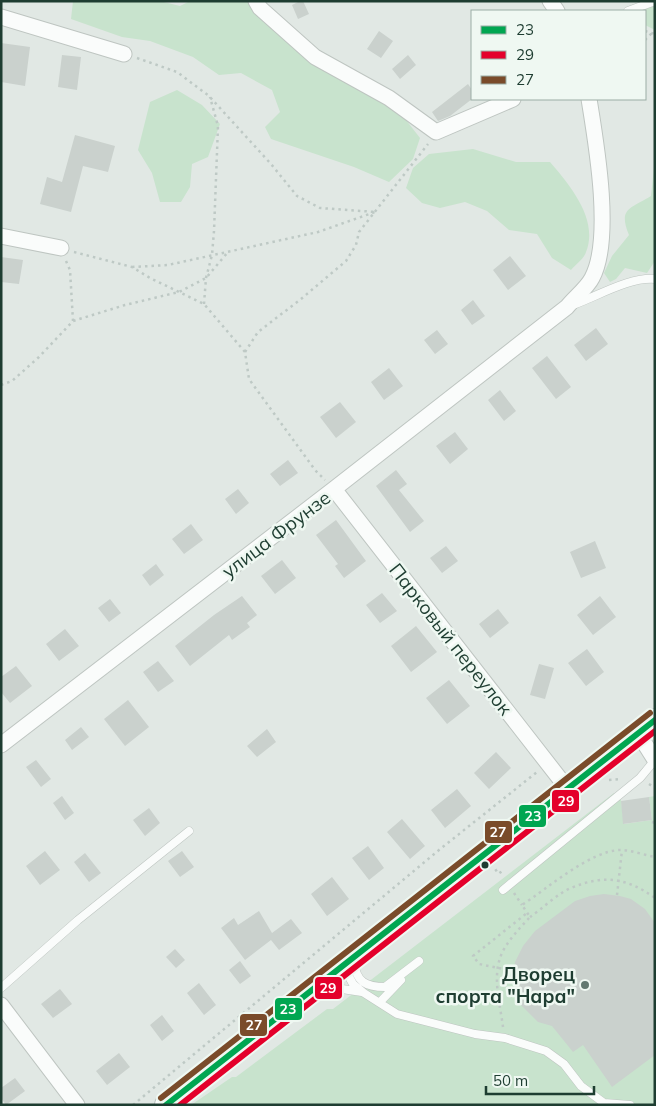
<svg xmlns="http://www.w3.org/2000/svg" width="656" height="1106" viewBox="0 0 656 1106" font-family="Mulish,sans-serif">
<rect width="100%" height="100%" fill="#e1e8e4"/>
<path fill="#c8e3cd" d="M73,1H160L180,6L190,1H248L279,29L399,111L420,138L413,159L389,182L354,167L271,139L265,127L280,112L272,90L241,73L219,75L193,57L150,41L122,37L71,19Z
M655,6V30L645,25V11H637Z
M177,90L202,105L220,124L208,157L192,164L190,187L181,202H160L152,173L138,150L150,102Z
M473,149L516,162H550C570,185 599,220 586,252C584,259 575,265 571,270L552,258L537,234L509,230L487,211L465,202L440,208L422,203L406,188L413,168L429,154Z
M655,159V261L647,273L625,268L616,279L610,282L604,273L612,256L629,235C618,208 630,209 651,196Z
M614,793L621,800L624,824L652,820L649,797L655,796V1105H191L232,1077H236L327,1009H333Z"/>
<path fill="#cad1cd" d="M300,1H303L309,14L298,19L292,5Z
M379,31L393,41L381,58L367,49Z
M1,43L30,47L25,86L1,82Z
M62,55L81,57L77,90L58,87Z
M408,55L416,65L400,79L392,69Z
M468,84L472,90V99L450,116L438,121L432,112Z
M75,135L115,146L108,172L83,166L71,212L40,204L47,177L62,182Z
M510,256L526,276L508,290L493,270Z
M1,257L23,260L19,284L1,282Z
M473,300L485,316L472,325L461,310Z
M596,328L608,344L586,361L574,345Z
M437,330L448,344L435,354L424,340Z
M547,356L571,387L556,399L532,368Z
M389,368L403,386L384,400L371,382Z
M500,390L516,411L504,421L488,400Z
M340,402L356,422L336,438L320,417Z
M455,432L468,449L450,464L436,446Z
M288,460L298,473L280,486L270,474Z
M396,470L407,484L399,490L424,521L410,532L376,486Z
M238,489L249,503L236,514L225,499Z
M336,520L366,561L344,578L335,566L338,564L316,535Z
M191,524L203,540L184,554L172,539Z
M595,541L606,568L581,578L570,552Z
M446,546L458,561L442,573L430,558Z
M282,560L296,578L275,594L261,576Z
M156,564L164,575L150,586L142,575Z
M382,593L397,611L380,623L366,605Z
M242,596L257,615L247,623L250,627L232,640L229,635L190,666L175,646L214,615Z
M600,596L616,617L593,635L577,615Z
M110,599L121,613L109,622L98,608Z
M498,609L509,623L490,638L479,624Z
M416,626L437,652L411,672L391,646Z
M65,629L79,646L59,661L46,644Z
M587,649L604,672L586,686L568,663Z
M158,661L174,681L158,692L143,672Z
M539,664L554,668L545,699L530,695Z
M16,666L32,686L10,703L1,692V677Z
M449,680L470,706L447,724L426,698Z
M128,700L149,727L125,746L104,719Z
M81,727L89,737L72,750L65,740Z
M267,729L276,742L257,757L247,746Z
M496,752L511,768L489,789L474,773Z
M36,760L51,779L41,787L26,767Z
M457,789L471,806L445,828L431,810Z
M62,796L74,813L65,820L53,803Z
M649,797L652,820L623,824L621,801Z
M149,808L160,823L145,836L133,820Z
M402,819L425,846L410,859L387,832Z
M368,846L384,868L369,880L352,858Z
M45,851L60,870L40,885L26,866Z
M182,851L194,867L180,877L168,861Z
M85,853L101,873L89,882L74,862Z
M332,877L349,899L327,916L311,894Z
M604,894L620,896L631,899L645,909L655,923V1055L612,1087L583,1045L573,1052L552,1026L538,1022L521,1005L513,979L515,962L523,946L535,931L575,901L590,896Z
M259,911L272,933L291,919L302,933L279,950L271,940L245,960L221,928L234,918L238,925Z
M175,949L185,960L176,968L166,957Z
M240,961L251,976L240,984L229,970Z
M199,983L216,1005L204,1015L187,993Z
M60,989L72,1004L53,1018L41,1004Z
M162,1015L174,1031L162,1041L150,1025Z
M119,1053L130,1067L107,1085L96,1071Z
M15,1078L25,1091L6,1105L1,1098V1088Z"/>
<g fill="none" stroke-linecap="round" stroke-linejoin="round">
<defs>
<path id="service" d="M628,11L655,1
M573,305C598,296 629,277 655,279
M503,890L640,778L655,760
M354,962C356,982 366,987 385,987L419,961
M348,967V975L353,984L364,993L397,1014L475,1034L505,1038L546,1051L564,1064L581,1086L604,1103L630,1105
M1,988L78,920L189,831
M322,992L342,989L362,992
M380,1002L401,980"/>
<path id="minor" d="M256,1L260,8L315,57L389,98L436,132L513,99
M550,1L557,11
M1,17L124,54
M1,236L61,248
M334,489L567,788
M638,733L655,760
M1,745L334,489L567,307C574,298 587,288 592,278C613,239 596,142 589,99
M1,1005L77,1105"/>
<path id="secondary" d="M166,1105L655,720"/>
</defs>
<use href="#service" stroke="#bec5c1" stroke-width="9"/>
<use href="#minor" stroke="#bec5c1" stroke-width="17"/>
<use href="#secondary" stroke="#bac4c0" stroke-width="24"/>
<path stroke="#bec9c5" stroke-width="2.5" stroke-dasharray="2.5 4" stroke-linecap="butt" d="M645,31L655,34
M645,40L652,33
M137,58L177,72L209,96L271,164L297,196L320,208L376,212
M74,252L132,267L150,278L204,304L245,352L249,379L315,470L325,480
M66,261L70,270L73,321
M132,267L168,265L318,232L375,212
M204,304L206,278L212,255L214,231L218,126L210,97
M245,352L258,332L301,299L346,261L356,245L359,232L428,144
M1,385L12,381L39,357L73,321L125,305L179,292L206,278L228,252
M609,780L621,779
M649,784L655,788
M652,822L655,823
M495,871L498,869L503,876
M514,893L522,905
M617,895L622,850
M530,917C542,909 558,893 571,888C604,874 627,878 655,898
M514,971L479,964L473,956L527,913
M503,1027C500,1003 491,974 503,951C510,938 520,928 530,917L522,905C548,888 590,851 620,850C631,850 644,855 655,857
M133,1105L439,850L537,772"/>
<use href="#service" stroke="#fafcfb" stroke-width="8"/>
<use href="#minor" stroke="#fafcfb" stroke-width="15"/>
<use href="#secondary" stroke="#fafcfb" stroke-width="22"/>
<defs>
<path id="bus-1" d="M166,1105L655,720"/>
<path id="bus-2" d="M180,1105L655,731"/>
<path id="bus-3" d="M161,1098L650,713"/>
</defs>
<use href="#bus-1" stroke="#eff8f2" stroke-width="10"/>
<use href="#bus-2" stroke="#eff8f2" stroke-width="10"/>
<use href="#bus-3" stroke="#eff8f2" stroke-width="10"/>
<use href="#bus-1" stroke="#00a651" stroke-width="6"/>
<use href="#bus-2" stroke="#e4002b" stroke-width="6"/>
<use href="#bus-3" stroke="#7a4b2a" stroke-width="6"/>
</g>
<circle fill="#1e3d31" stroke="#eff8f2" stroke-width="2" cx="485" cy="865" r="4.5"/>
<circle fill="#627970" stroke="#eff8f2" stroke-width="2" cx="585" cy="985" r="5"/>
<g text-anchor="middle" stroke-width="5" stroke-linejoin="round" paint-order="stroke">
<g font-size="19" fill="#1e3d31" stroke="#eff8f2">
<text transform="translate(276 534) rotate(-37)" y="7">улица Фрунзе</text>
<text transform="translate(451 639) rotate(52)" y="7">Парковый переулок</text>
</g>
<g font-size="19" font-weight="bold" fill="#1e3d31" stroke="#eff8f2" text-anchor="end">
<text x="575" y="981">Дворец<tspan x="575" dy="22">спорта "Нара"</tspan></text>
</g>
</g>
<g stroke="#eff8f2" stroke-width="2">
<rect x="551" y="789" width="29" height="24" rx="5" fill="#e4002b"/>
<rect x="518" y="804" width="29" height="24" rx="5" fill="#00a651"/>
<rect x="484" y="820" width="29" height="24" rx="5" fill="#7a4b2a"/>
<rect x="314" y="976" width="29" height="24" rx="5" fill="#e4002b"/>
<rect x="274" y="997" width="29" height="24" rx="5" fill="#00a651"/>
<rect x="239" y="1013" width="29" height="24" rx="5" fill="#7a4b2a"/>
</g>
<g font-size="14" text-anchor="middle" font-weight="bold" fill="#fff">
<text x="566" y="806">29</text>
<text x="533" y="821">23</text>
<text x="498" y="837">27</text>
<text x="328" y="993">29</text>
<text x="288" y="1014">23</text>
<text x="254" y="1030">27</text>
</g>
<rect width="656" height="1106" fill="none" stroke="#1e3d31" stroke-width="5"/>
<rect x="471" y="10" width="175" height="90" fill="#eff8f2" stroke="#9bada5"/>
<rect x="481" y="26" width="25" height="8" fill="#00a651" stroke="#9bada5"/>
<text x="516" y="35" font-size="15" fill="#1e3d31">23</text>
<rect x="481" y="51" width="25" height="8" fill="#e4002b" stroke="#9bada5"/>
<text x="516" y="60" font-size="15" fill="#1e3d31">29</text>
<rect x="481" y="76" width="25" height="8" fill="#7a4b2a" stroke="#9bada5"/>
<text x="516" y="85" font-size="15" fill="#1e3d31">27</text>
<path d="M486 1086v8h108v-8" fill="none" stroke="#1e3d31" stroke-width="2.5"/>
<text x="493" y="1086" font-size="15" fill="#1e3d31" stroke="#eff8f2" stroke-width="4" paint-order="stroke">50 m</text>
</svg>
